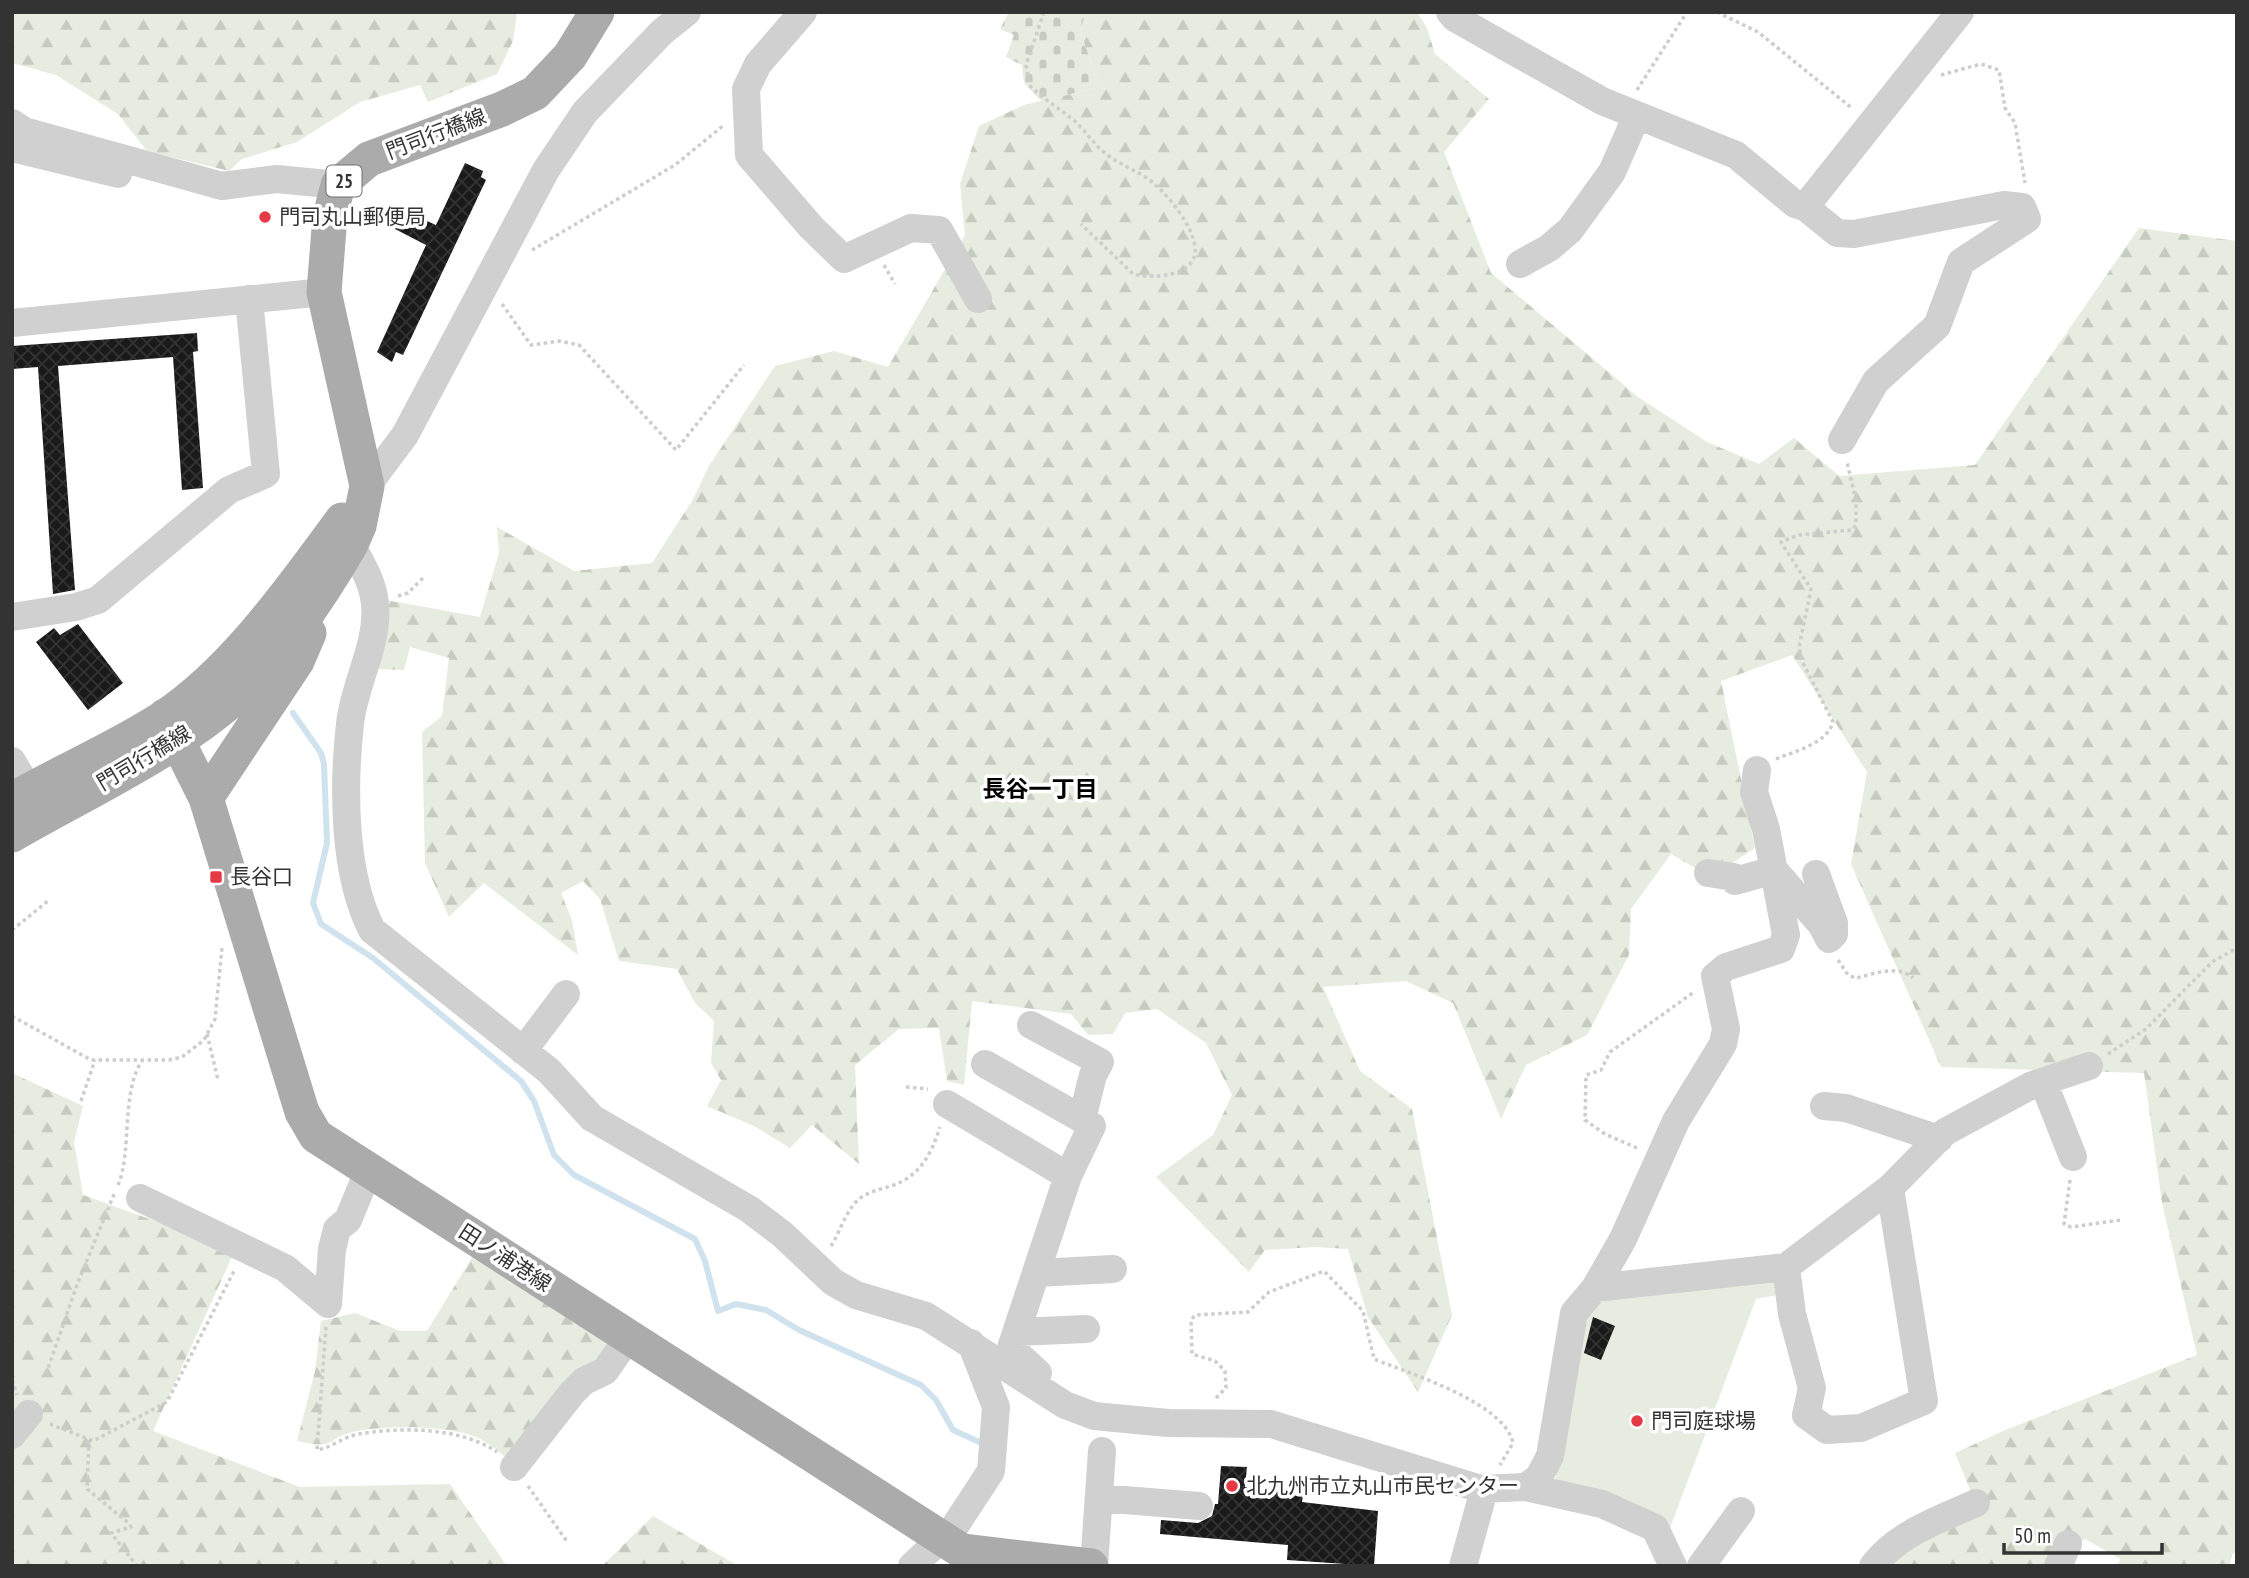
<svg xmlns="http://www.w3.org/2000/svg" width="2249" height="1578" viewBox="0 0 2249 1578" font-family="'PT Sans Narrow','Noto Sans JP',sans-serif">
<defs>
<pattern id="forest-firs" width="22" height="20" patternUnits="userSpaceOnUse" patternTransform="scale(1.75)"><rect width="22" height="20" fill="#e6ecdf"/><path d="M5 1l3.5 6h-7zM16 11l3.5 6h-7z" fill="#c6cbc0"/></pattern>
<pattern id="cemetery-stones" width="16" height="16" patternUnits="userSpaceOnUse" patternTransform="scale(1.75)"><rect width="16" height="16" fill="#e6ecdf"/><path d="M2 7V4a2 2 0 0 1 4 0v3zM10 15v-3a2 2 0 0 1 4 0v3z" fill="#c6cbc0"/></pattern>
<pattern id="building-cross-hatch" width="8" height="8" patternUnits="userSpaceOnUse" patternTransform="scale(1.75)"><rect width="8" height="8" fill="#1a1a1a"/><path d="M0 0l8 8M0 8l8-8" fill="none" stroke="#333"/></pattern>
</defs>
<rect width="100%" height="100%" fill="#fff"/>
<path fill="#e6ecdf" d="M1772,1277L1782,1294L1756,1299L1670,1528L1555,1482L1573,1361L1583,1312L1597,1294Z"/>
<path fill="url(#forest-firs)" d="M12,12H517L513,41L497,74L428,102L420,85L360,102L297,142L242,159L229,171L147,151L118,114L56,75L12,63Z
M1086,12H1417L1427,28L1435,54L1489,99L1444,152L1491,273L1638,397L1707,442L1759,464L1794,438L1839,476L1975,465L2139,228L2237,241V1553H2233L2229,1566H2118L2120,1559L2085,1539L2049,1566H1879L1977,1507L1955,1453L2003,1431L2197,1355L2162,1203L2144,1073L1941,1067L1851,864L1867,772L1792,655L1721,681L1755,848L1711,877L1671,854L1631,909L1629,955L1587,1035L1526,1065L1501,1119L1453,1003L1406,981L1323,987L1360,1071L1412,1109L1452,1315L1418,1392L1368,1317L1348,1249L1315,1247L1265,1250L1249,1272L1156,1177L1213,1135L1232,1095L1206,1043L1157,1009L1125,1013L1113,1034L1088,1035L1071,1014L972,1001L964,1085L947,1081L939,1028L899,1029L855,1065L859,1164L812,1125L790,1148L754,1126L707,1106L721,1080L711,1063L714,1021L695,1003L677,969L619,961L600,899L583,881L561,893L572,920L578,955L484,883L449,917L425,863L422,732L442,716L449,658L410,647L404,670L377,669L380,599L480,617L499,553L497,527L574,571L652,563L692,501L709,466L775,366L834,351L888,367L965,235L960,184L979,126L1024,105L1100,87L1080,31Z
M12,1073L83,1106L74,1142L83,1195L235,1250L153,1431L300,1487L450,1484L507,1566H12Z
M473,1256L615,1348L512,1462C501,1454 489,1442 476,1437C448,1426 388,1425 358,1431C325,1436 340,1451 297,1441L315,1371L321,1321L355,1313L400,1331H427Z
M653,1516L738,1566H602Z"/>
<path fill="url(#cemetery-stones)" d="M1009,12H1086L1080,31L1100,87L1041,101L1024,83L1022,65L1006,57L1014,35L1000,29Z"/>
<g fill="none" stroke-linecap="round" stroke-linejoin="round">
<path stroke="#cfe2ee" stroke-width="6" d="M293,713L321,753L324,764L327,843L313,903L321,924L373,958L521,1081L534,1101L554,1155L574,1175L695,1239L705,1261L718,1311L736,1304L766,1310L799,1330L921,1385L936,1400L953,1430L986,1445"/>
</g>
<path fill="url(#building-cross-hatch)" d="M465,163L483,171L481,177L486,180L403,355L396,352L392,362L377,352L426,245L395,229L405,211L436,225Z
M197,333L198,351L193,352L203,488L182,490L173,357L58,366L75,590L53,594L38,367L12,369V346Z
M78,624L123,683L88,710L36,642L54,628L60,635Z
M1593,1317L1615,1326L1601,1360L1584,1353Z
M1221,1466L1247,1467L1245,1487L1285,1488V1495L1303,1496L1302,1502L1378,1511L1374,1566L1287,1560L1288,1545L1160,1534L1161,1520L1198,1523L1212,1516L1215,1504H1218Z"/>
<g fill="none" stroke-linecap="round" stroke-linejoin="round">
<path stroke="#cdcdcd" stroke-width="3.5" stroke-dasharray="3.5 3.5" stroke-linecap="butt" d="M1044,12L1026,65L1029,85C1042,98 1057,107 1071,118C1084,128 1092,143 1105,153C1119,165 1137,170 1151,181C1168,194 1211,245 1189,265C1177,277 1149,278 1133,274L1081,224
M1717,12L1758,32L1853,109
M1941,75L1981,64L1999,70L2005,108L2015,123L2025,183
M1637,90L1687,12
M532,250L675,165L724,125
M884,265L895,284
M502,304L531,345L559,341L579,345L676,450L744,365
M398,596L408,593L424,577
M1776,759C1795,751 1827,744 1833,722L1803,663L1799,647L1811,589L1781,542L1799,535L1852,530L1856,525V501L1847,462
M12,930L48,901
M1838,960L1848,975L1856,978C1874,974 1897,964 1913,978
M12,1016L91,1060H169L182,1057L204,1040L215,1019L222,948
M207,1034L218,1080
M2108,1054L2146,1029L2212,962L2237,948
M906,1087L928,1089
M81,1101L95,1060
M1637,1148L1605,1134L1585,1120L1586,1075L1601,1070L1610,1052L1694,992
M2070,1180L2064,1224L2071,1227L2121,1220
M118,1185C132,1154 121,1091 142,1061
M831,1246C840,1232 846,1210 859,1199C869,1191 882,1189 894,1185C921,1175 932,1152 940,1127
M326,1327L317,1450C333,1447 343,1437 358,1434C401,1427 461,1427 497,1452
M46,1374L78,1282L115,1192
M12,1380L17,1395
M1216,1398L1226,1388L1225,1371L1215,1361L1192,1354L1191,1320L1195,1315L1248,1312L1269,1292L1324,1271L1363,1311L1374,1359C1410,1374 1504,1402 1513,1443L1500,1465
M50,1424L93,1441L167,1402L235,1269
M89,1440L87,1489L130,1524L131,1527L111,1533L137,1566
M528,1486L568,1543"/>
<path stroke="#d0d0d0" stroke-width="28" d="M803,12L758,64L746,89L749,155L811,227L844,259L911,228L939,230L978,299
M1450,12L1455,18L1602,101L1736,155L1795,204L1805,207
M12,123L24,131L222,186L277,179L338,185
M12,148L118,174
M1520,264L1549,248L1570,230L1612,172L1637,115
M12,323L324,292
M1842,440L1876,381L1937,326L1961,262L2027,219L2022,207L2004,205L1854,234L1837,233L1805,207L1960,12
M367,486L405,435L546,170L585,112L662,32L687,12
M351,544C361,563 373,582 375,604C379,644 354,684 350,724C343,787 343,874 372,930L549,1071L592,1118L749,1209L782,1234L833,1282L856,1295L926,1316L1065,1405L1094,1416L1168,1423L1271,1424L1481,1489L1526,1487L1602,1504L1655,1528L1673,1566
M12,617L76,607L98,600L229,490L266,474L249,299
M12,761L29,790
M1708,873L1734,877L1735,881L1774,870L1821,924L1829,939L1834,934V923L1816,874
M1031,1025L1100,1062L1093,1075L1082,1119L1092,1126L1068,1176L1011,1348L1038,1373
M523,1051L566,994
M985,1064L1082,1119
M2040,1084L2048,1094L2073,1157
M947,1104L1068,1176
M1824,1106L1846,1108L1939,1139
M140,1198L285,1268L328,1304L332,1249L337,1229L348,1220L369,1169
M1786,1267L1792,1314L1812,1388L1806,1415L1827,1430L1861,1428L1924,1401L1890,1188
M1037,1273L1113,1269
M1595,1288L1786,1267L1890,1188L1945,1132L2030,1086L2089,1066
M1018,1332L1086,1329
M12,1435L29,1414
M514,1467L572,1393L584,1381L605,1371L628,1338
M1526,1487L1539,1477L1550,1456L1574,1313L1595,1288L1623,1239L1676,1121L1723,1044L1726,1029L1715,976L1726,967L1781,949L1786,935L1766,829L1754,792L1757,770
M1099,1498L1199,1506
M912,1566L955,1526L991,1471L996,1407L971,1343
M1094,1566L1102,1451
M1463,1566L1481,1501V1489
M1701,1566L1741,1511
M1873,1566C1898,1533 1939,1520 1976,1503
M2058,1566L2068,1544"/>
<path stroke="#ababab" stroke-width="35" d="M165,716L206,798L302,1112L316,1136L962,1551L1091,1566
M206,798L297,661L309,633
M12,800C62,771 115,749 163,718C234,671 292,588 342,520
M12,835C88,791 173,753 239,694C283,653 321,596 351,544L359,526L367,486L324,292L330,216L338,185L369,159L502,109L535,93L570,56L597,12"/>
</g>
<g fill="#e63946" stroke="#fff" stroke-width="2.5">
<circle cx="265" cy="217" r="7"/>
<rect x="209" y="870" width="14" height="14" rx="3.5"/>
<circle cx="1637" cy="1421" r="7"/>
<circle cx="1232" cy="1486" r="7"/>
</g>
<g text-anchor="middle" stroke-width="7" stroke-linejoin="round" paint-order="stroke">
<rect fill="#fff" stroke="#707070" stroke-width="2" x="326.5" y="165.5" width="35" height="31" rx="5"/>
<g font-size="19" font-weight="bold" fill="#333">
<text x="344" y="188">25</text>
</g>
<g font-size="21" fill="#333" stroke="#fff">
<text transform="translate(436 134) rotate(-21)" y="7">門司行橋線</text>
<text transform="translate(144 758) rotate(-31)" y="7">門司行橋線</text>
<text transform="translate(505 1258) rotate(33)" y="7">田ノ浦港線</text>
</g>
<g font-size="21" fill="#333" stroke="#fff" text-anchor="start">
<text x="279" y="224">門司丸山郵便局</text>
<text x="230" y="884">長谷口</text>
<text x="1651" y="1428">門司庭球場</text>
<text x="1246" y="1493">北九州市立丸山市民センター</text>
</g>
<g font-size="23" font-weight="bold" fill="#000" stroke="#fff">
<text x="1040" y="797">長谷一丁目</text>
</g>
</g>
<rect width="2249" height="1578" fill="none" stroke="#333333" stroke-width="28"/>
<path d="M2004 1543v10h158v-10" fill="none" stroke="#333333" stroke-width="3.5"/>
<text x="2014" y="1543" font-size="21" fill="#333333" stroke="#ffffff" stroke-width="5" paint-order="stroke">50 m</text>
</svg>
